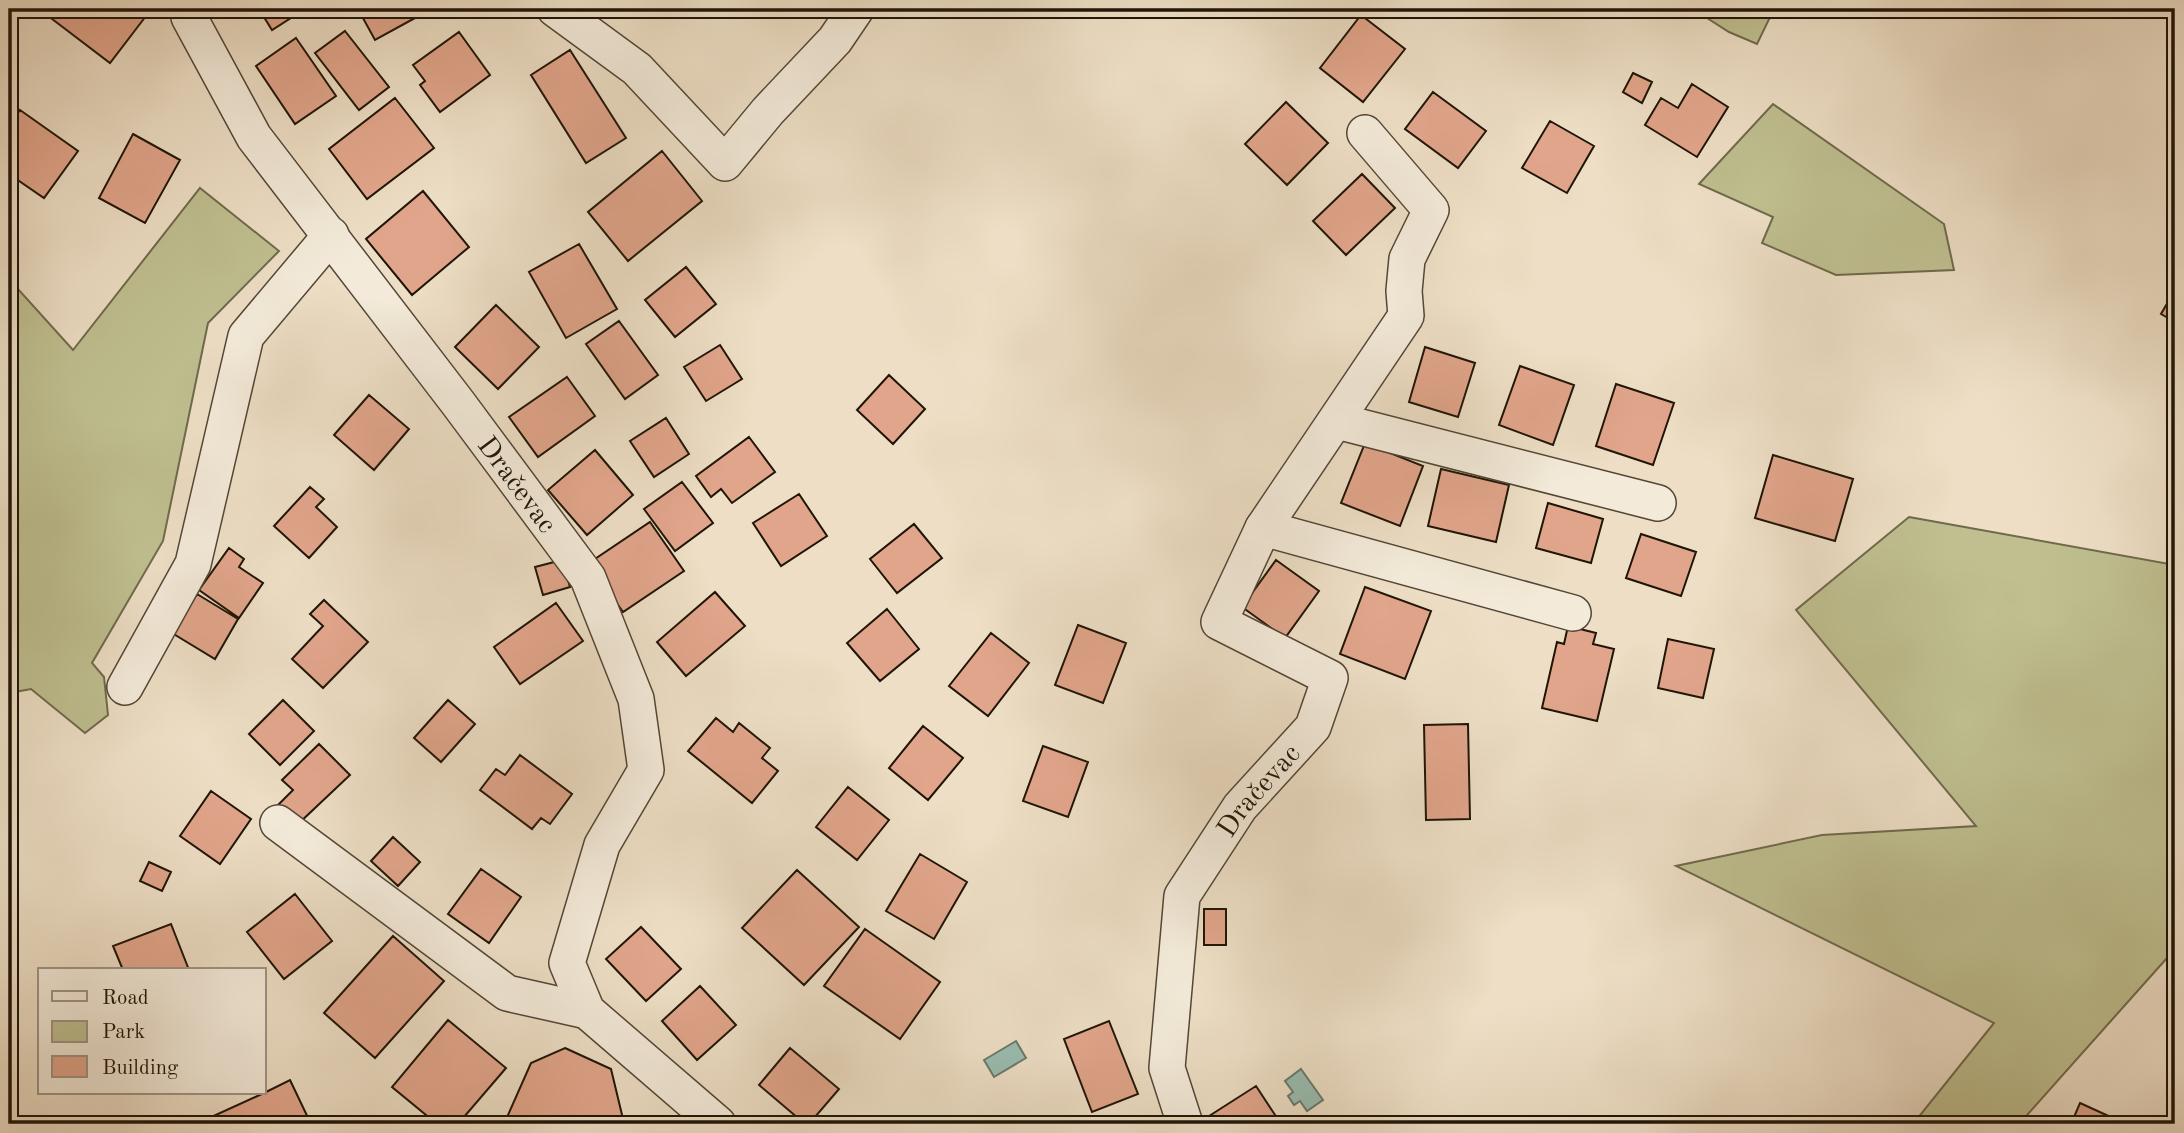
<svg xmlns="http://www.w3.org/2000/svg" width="2184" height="1133" viewBox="0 0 2184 1133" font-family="'Old Standard TT',serif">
<rect width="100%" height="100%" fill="#eddec5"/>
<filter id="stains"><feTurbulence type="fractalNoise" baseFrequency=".00286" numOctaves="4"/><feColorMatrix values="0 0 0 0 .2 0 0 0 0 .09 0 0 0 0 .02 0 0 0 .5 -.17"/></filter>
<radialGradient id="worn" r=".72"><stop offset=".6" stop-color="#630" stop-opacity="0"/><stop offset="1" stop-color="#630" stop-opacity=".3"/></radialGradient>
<path fill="#bfbf90" stroke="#6f6a4c" stroke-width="2" d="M1697,9H1774L1757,44L1729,32L1696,11Z
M1773,104L1944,224L1954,270L1836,275L1762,243L1773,217L1699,184Z
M200,188L279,251L208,323L163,541L92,663L104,677L108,715L85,733L31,689L9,693V279L73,350Z
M1909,517L2175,565V949L2019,1124H1913L1994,1023L1676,866L1822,835L1976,826L1796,610Z"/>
<path fill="#99bcb1" stroke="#68796d" stroke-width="2" d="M1016,1041L1026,1058L994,1077L984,1060Z
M1301,1069L1323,1100L1307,1111L1300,1101L1294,1105L1288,1096L1293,1092L1285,1081Z"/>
<path fill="#e1a58b" stroke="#1f1507" stroke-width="2" d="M39,9H137L146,16L110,63Z
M259,9H305L272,30Z
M358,9H410L415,18L375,40Z
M1361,15L1405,49L1363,102L1320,68Z
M345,31L389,87L359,110L315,53Z
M459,32L490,75L440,112L420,85L425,81L413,65Z
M296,38L336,96L295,124L256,66Z
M570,50L626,138L586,163L531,75Z
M1633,73L1652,82L1642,103L1623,92Z
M1692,84L1728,107L1697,157L1645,125L1661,98L1678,108Z
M1433,92L1486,131L1458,168L1405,129Z
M395,98L434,148L367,199L329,149Z
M1286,102L1328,143L1287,185L1245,144Z
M20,110L78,151L44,198L9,174V126Z
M1550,121L1594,146L1567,193L1522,168Z
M133,134L180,160L145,223L99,198Z
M662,151L702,201L628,261L588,212Z
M1362,174L1395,208L1346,255L1313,221Z
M423,191L469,247L412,295L366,239Z
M579,244L617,309L566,338L529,272Z
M686,267L716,304L675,337L645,300Z
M2175,290V322L2161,314Z
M496,305L539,347L498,389L455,347Z
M619,321L658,375L625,399L586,344Z
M720,345L742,379L706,401L684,367Z
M1425,347L1475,363L1458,417L1409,402Z
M1520,366L1574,385L1553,445L1499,425Z
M889,375L925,409L893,444L857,410Z
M567,377L595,416L538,457L509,417Z
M1616,384L1674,403L1653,465L1596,446Z
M369,395L409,429L374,470L334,435Z
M666,418L689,454L654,477L630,441Z
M749,437L775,472L732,503L721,489L711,497L696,476Z
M1365,443L1423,466L1400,526L1341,503Z
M595,450L633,495L587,535L548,490Z
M1773,455L1853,479L1835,541L1755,518Z
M1441,469L1509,485L1496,542L1428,526Z
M682,482L713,523L675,551L644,509Z
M310,487L324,499L316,507L337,527L309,558L274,526Z
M799,494L827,536L781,566L753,523Z
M1548,503L1603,519L1591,563L1536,548Z
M650,522L684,571L623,612L589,563Z
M914,524L942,558L897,593L870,559Z
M1641,534L1696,552L1681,596L1626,578Z
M229,548L244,559L239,567L263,583L239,618L199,590Z
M562,560L570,587L543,595L535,567Z
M1276,560L1319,591L1285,638L1242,607Z
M1365,587L1431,611L1405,679L1340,654Z
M715,592L745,626L686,676L657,642Z
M197,594L238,619L215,659L172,633Z
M324,600L368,642L323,688L292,659L323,626L310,614Z
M556,603L583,641L520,684L494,647Z
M887,609L919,649L880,681L847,643Z
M1078,625L1126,643L1103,703L1055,685Z
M1568,626L1596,633L1593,644L1614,649L1597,721L1542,708L1557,642L1564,644Z
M991,633L1029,663L988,716L949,686Z
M1668,639L1714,649L1703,698L1658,688Z
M283,700L314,731L280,765L249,734Z
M448,700L475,724L441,762L414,738Z
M716,718L733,732L739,723L770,748L762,758L778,771L752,803L688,751Z
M1468,724L1470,819L1426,820L1424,725Z
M923,726L963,758L928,800L889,768Z
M319,744L350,775L297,825L278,805L293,790L282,780Z
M1043,746L1088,762L1068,817L1023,801Z
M520,755L572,794L550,824L541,818L532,829L480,790L496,769L505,775Z
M848,787L889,820L857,860L816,827Z
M211,791L251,819L220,864L180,836Z
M393,837L420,862L398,886L371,861Z
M920,854L967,882L934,939L886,911Z
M149,862L171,872L162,891L140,881Z
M481,869L521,897L489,943L448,914Z
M797,870L859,927L804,985L742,928Z
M295,894L332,941L284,979L247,932Z
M1204,909H1226V945H1204Z
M171,924L189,970H123L113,946Z
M641,927L681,969L646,1001L606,959Z
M865,929L940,982L900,1039L824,986Z
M393,936L444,981L375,1058L324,1013Z
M700,986L736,1025L697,1060L662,1021Z
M448,1020L506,1068L458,1124H437L392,1087Z
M1109,1021L1138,1094L1092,1112L1064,1039Z
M565,1048L611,1069L623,1119L621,1124H504L531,1063Z
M790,1048L839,1089L809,1124H805L759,1085Z
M290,1080L311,1124H196L264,1093Z
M1256,1086L1281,1124H1210L1206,1118Z
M2080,1103L2126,1124H2071Z"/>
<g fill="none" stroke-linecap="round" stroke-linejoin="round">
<defs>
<g id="minor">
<path id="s1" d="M192,9L189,17L254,137L458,403L588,578L636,699L646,770L602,845L567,963L587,1011L718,1124"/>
<path d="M555,9L637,69L725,163L768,111L835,40L856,9"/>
<path d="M1337,421L1658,503"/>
<path d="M1263,528L1573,613"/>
<path d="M125,687L193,564L246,336L331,235"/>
<path d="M278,823L507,993L587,1011"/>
<path id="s2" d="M1185,1124L1167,1068L1182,896L1240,807L1313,727L1330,678L1219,622L1263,528L1406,316L1404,291L1407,259L1431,210L1365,133"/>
</g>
</defs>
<use href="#minor" stroke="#524736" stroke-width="38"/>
<use href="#minor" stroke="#f3ead9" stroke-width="35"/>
</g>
<g text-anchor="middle" stroke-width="7" stroke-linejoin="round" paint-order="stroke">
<g font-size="28" fill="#1f1507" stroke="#f3ead9">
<text dy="10" stroke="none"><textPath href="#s1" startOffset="581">Dračevac</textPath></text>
<text dy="10" stroke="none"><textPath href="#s2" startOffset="362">Dračevac</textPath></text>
</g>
</g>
<rect width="2184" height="1133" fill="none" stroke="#eddec5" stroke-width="35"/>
<rect x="10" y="10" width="2163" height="1112" fill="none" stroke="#1f1507" stroke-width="3.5"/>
<rect x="18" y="18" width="2149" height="1098" fill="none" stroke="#1f1507" stroke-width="2"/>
<rect x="38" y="968" width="228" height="126" fill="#f3ead9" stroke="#9e9585" stroke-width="2"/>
<rect x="52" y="991" width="35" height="10" fill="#f3ead9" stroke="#9e9585" stroke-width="2"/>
<text x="102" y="1004" font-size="21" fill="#1f1507">Road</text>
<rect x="52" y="1021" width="35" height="21" fill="#bfbf90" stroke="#9e9585" stroke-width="2"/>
<text x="102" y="1038" font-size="21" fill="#1f1507">Park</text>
<rect x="52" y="1056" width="35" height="21" fill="#e1a58b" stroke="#9e9585" stroke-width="2"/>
<text x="102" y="1074" font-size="21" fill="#1f1507">Building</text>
<rect width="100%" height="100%" filter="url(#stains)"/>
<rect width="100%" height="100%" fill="url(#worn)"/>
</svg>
